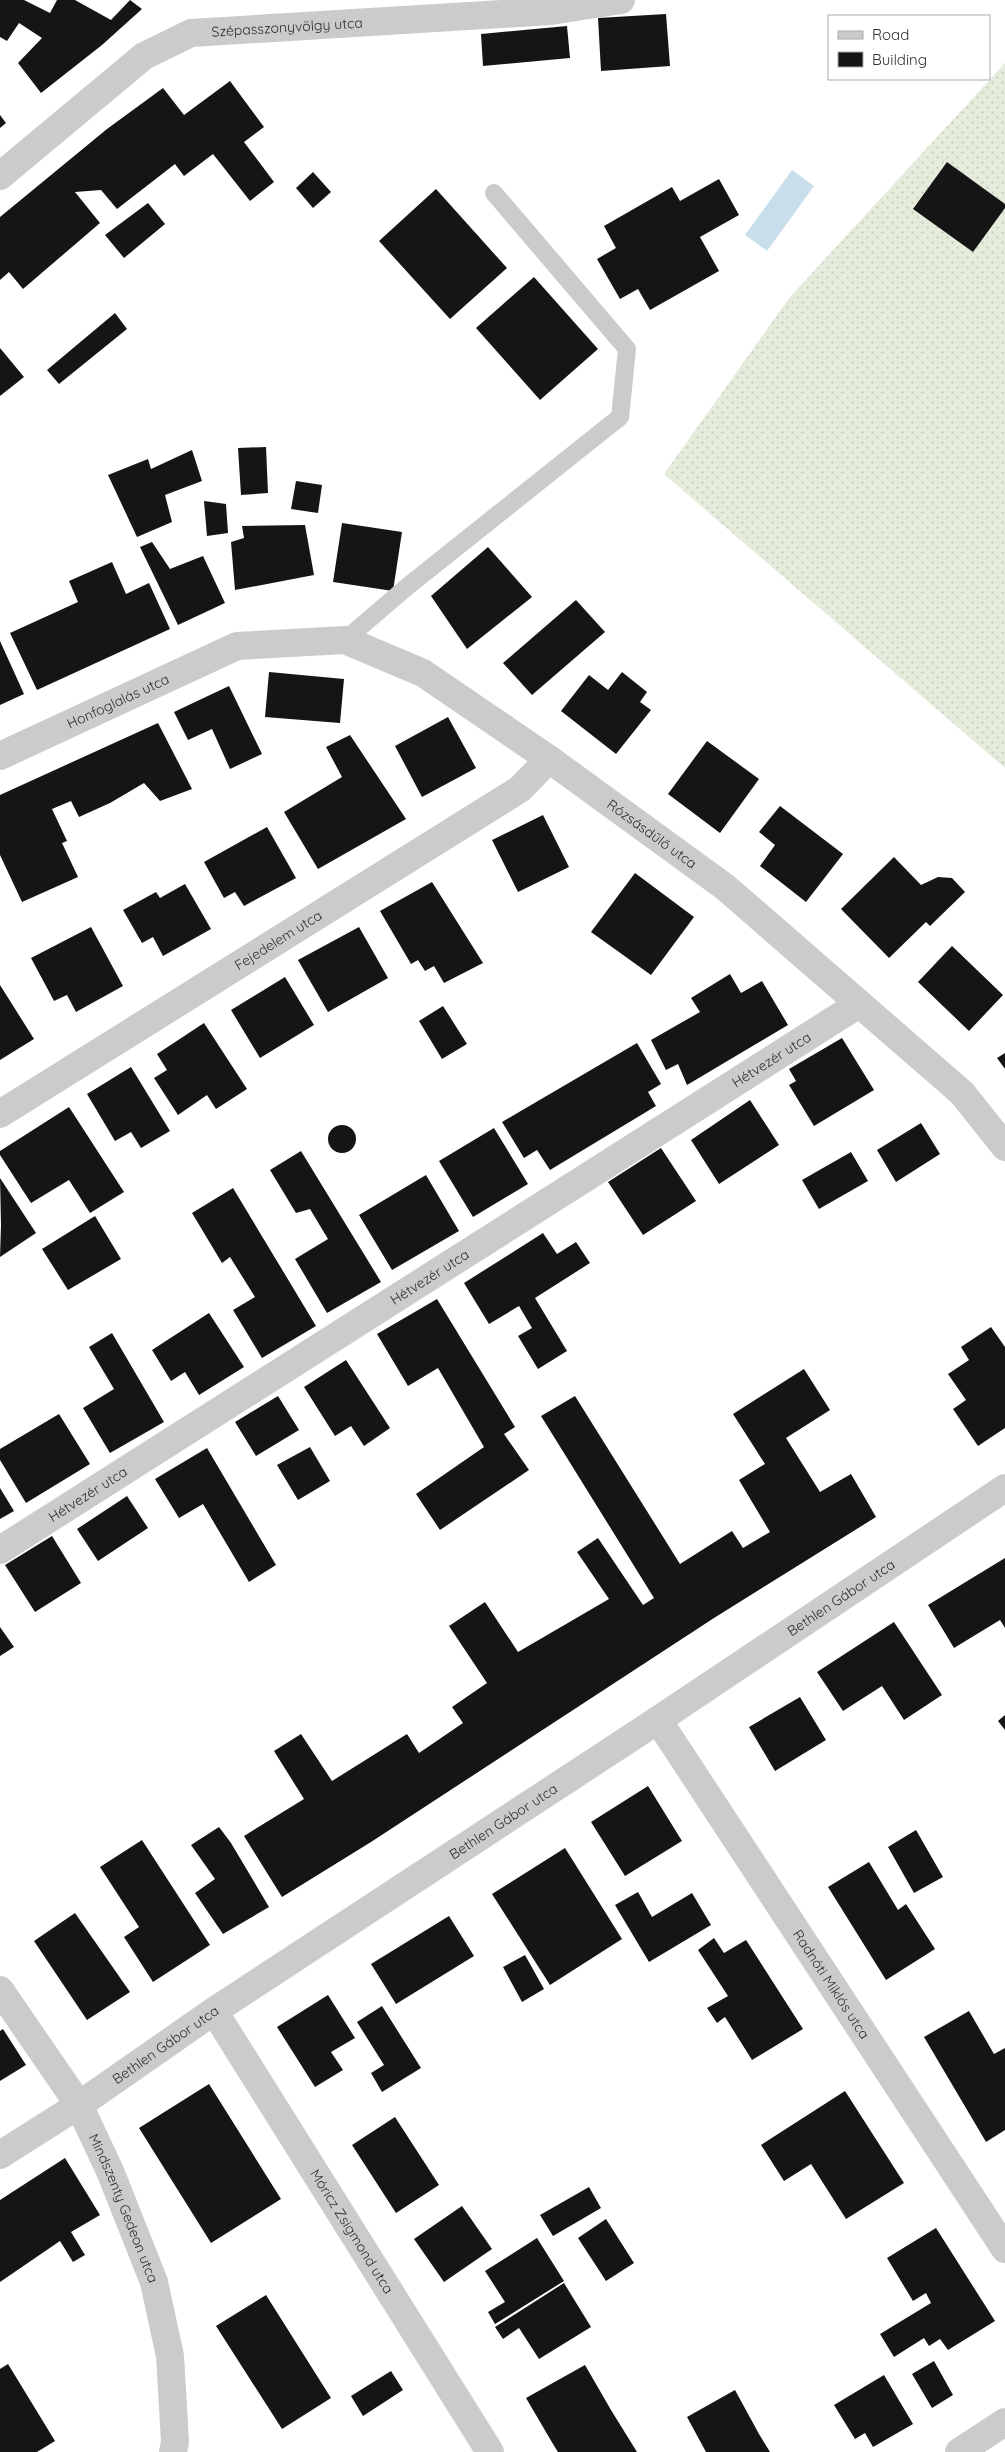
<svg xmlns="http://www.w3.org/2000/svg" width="1005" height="2452" viewBox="0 0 1005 2452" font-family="Quicksand,sans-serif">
<defs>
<pattern id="grass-dots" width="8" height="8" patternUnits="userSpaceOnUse" patternTransform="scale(1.25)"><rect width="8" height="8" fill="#e5ecdc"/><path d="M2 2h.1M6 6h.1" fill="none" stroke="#c5cbbd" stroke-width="1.8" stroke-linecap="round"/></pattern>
</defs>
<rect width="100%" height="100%" fill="#fff"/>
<path fill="url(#grass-dots)" d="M1005,63V768L664,474L790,297Z"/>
<path fill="#c8dfeb" d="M792,170L814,186L767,251L745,235Z"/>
<path fill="#151515" d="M0,0H24L50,13L57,0H75L111,20L130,0L142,9L102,45L41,93L18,63L42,38L19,23L7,41L0,37Z
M666,14L670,66L601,71L598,18Z
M567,26L570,58L483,66L481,34Z
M230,81L264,127L244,142L274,182L250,201L213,154L184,176L175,164L117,209L101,190L75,192L100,223L23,289L9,272L0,280V217L107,129L163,88L184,115Z
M0,115L6,123L0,128Z
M947,162L1005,204V208L973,252L913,209Z
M313,172L331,192L313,208L296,188Z
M719,179L739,215L700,237L719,271L650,310L638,289L620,299L597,259L616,248L604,226L672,187L680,201Z
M436,189L507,268L450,319L379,241Z
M148,203L165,224L124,258L105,235Z
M534,277L598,349L540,400L476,328Z
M115,313L127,329L59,384L47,370Z
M0,348L24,377L0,396Z
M266,447L268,493L241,495L238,448Z
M192,450L202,481L165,495L172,522L137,537L108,475L148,459L151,469Z
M296,481L322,485L318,513L291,509Z
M204,501L226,504L228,533L207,536Z
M342,523L402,532L393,591L333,582Z
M305,525L314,575L235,590L231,542L244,538L242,526Z
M152,542L170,569L203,556L225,603L178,625L140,547Z
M488,547L532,597L467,649L431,596Z
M112,562L126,594L149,583L170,629L37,690L10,633L78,602L69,581Z
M576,600L605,632L532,695L503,663Z
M0,641L24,694L0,705Z
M269,672L344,679L340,723L265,717Z
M622,672L647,692L640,702L651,710L616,754L561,711L589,675L608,690Z
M229,686L262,754L230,769L212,729L188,740L174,712Z
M448,717L476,768L422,797L395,746Z
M158,723L192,789L160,801L144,783L110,803L79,817L71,801L52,809L67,841L62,843L78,877L22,902L0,855V795Z
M350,735L406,819L318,869L284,812L342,777L326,747Z
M707,741L759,779L720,833L668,794Z
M780,806L843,854L806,902L760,866L775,845L759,832Z
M543,815L569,867L518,892L492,840Z
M267,827L296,878L244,906L235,892L224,898L204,862Z
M894,857L921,885L938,877L952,878L965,892L930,926L926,922L889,958L841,909Z
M635,873L694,917L651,975L591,932Z
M432,882L483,963L444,983L434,966L425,971L418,960L411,964L380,911Z
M185,884L211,929L163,956L153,937L142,943L123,910L156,892L160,898Z
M91,927L123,986L76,1012L67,995L54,1001L31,958Z
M359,927L388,978L328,1012L298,960Z
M952,946L1003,995L969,1031L918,982Z
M730,974L741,993L762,981L788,1025L687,1085L678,1064L666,1070L651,1040L700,1012L691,998Z
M285,977L314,1025L260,1058L231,1010Z
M0,985L34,1039L0,1060Z
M443,1006L467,1044L442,1059L419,1021Z
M204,1023L247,1089L216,1109L207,1095L178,1115L154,1078L167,1070L157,1054Z
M842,1038L874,1090L814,1126L789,1085L796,1081L789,1069Z
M637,1043L661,1084L648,1092L656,1106L550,1170L537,1150L524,1158L502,1122Z
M1005,1053V1069L997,1058Z
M131,1067L170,1131L141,1148L131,1132L115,1141L87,1094Z
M750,1100L779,1145L719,1184L691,1140Z
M69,1107L124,1192L90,1213L69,1180L31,1203L0,1155V1151Z
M921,1123L940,1154L896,1182L877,1150Z
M328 1139a14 14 0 1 1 28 0a14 14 0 1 1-28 0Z
M494,1128L528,1184L473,1217L439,1161Z
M661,1148L696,1201L643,1235L608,1182Z
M301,1151L381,1282L327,1313L295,1259L328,1239L310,1209L296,1213L270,1170Z
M851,1152L868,1181L819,1209L802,1180Z
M426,1175L459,1231L392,1270L359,1215Z
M0,1178L36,1233L0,1257L1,1225Z
M233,1188L316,1326L262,1358L233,1310L255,1297L230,1257L222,1263L192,1213Z
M95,1216L121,1259L68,1290L42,1249Z
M543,1233L557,1254L576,1242L590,1263L535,1298L567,1351L538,1369L518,1336L532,1328L519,1306L489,1324L464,1283Z
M437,1299L515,1427L504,1434L529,1470L440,1530L416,1494L484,1447L438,1368L408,1386L377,1334Z
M209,1313L244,1367L199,1395L185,1372L171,1381L152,1350Z
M991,1327L1005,1347V1428L978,1446L953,1409L966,1400L948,1374L969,1360L961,1347Z
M112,1333L164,1422L110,1453L83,1408L114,1389L89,1347Z
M346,1360L390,1428L364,1446L351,1426L335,1436L304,1387Z
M804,1369L830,1410L786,1438L820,1492L851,1474L876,1517L714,1618L371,1842L282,1897L244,1836L304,1799L274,1751L301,1734L332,1781L407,1734L419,1753L463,1723L452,1707L487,1683L449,1626L485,1602L518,1652L609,1599L577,1552L598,1538L643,1605L654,1598L541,1416L575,1396L680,1564L732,1531L743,1548L770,1532L739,1480L765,1464L733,1414Z
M278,1396L299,1430L256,1456L235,1422Z
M59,1414L90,1464L26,1503L0,1460V1449Z
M310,1447L330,1481L298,1500L277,1465Z
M207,1448L276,1565L249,1582L203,1504L179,1518L155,1479Z
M0,1488L14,1511L0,1519Z
M127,1496L148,1528L98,1561L77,1529Z
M52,1536L81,1583L35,1612L5,1565Z
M1005,1558V1628L1000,1620L954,1648L928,1605Z
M894,1622L942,1695L904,1720L882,1686L843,1711L817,1672Z
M0,1627L14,1647L0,1656Z
M800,1697L826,1740L775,1771L749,1727Z
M1005,1715V1730L998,1721Z
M648,1786L682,1841L625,1876L591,1822Z
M219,1827L231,1843L269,1907L223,1934L195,1893L215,1879L191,1845Z
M916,1830L943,1877L914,1893L888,1847Z
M142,1840L210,1945L153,1982L124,1937L139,1927L100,1867Z
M565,1848L622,1939L550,1985L492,1894Z
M869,1862L898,1910L906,1904L935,1949L886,1980L828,1887Z
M638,1892L652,1917L692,1893L711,1925L649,1962L615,1905Z
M75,1913L130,1992L87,2020L34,1941Z
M449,1916L474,1956L396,2004L371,1964Z
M714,1938L724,1953L746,1940L803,2029L752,2060L725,2017L717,2023L707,2008L728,1996L698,1950Z
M525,1955L544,1989L522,2002L503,1967Z
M328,1995L355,2038L331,2052L343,2070L315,2087L277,2027Z
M382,2006L421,2068L382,2092L371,2073L384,2065L357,2022Z
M969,2011L994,2054L1005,2048V2130L986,2142L924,2037Z
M3,2029L26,2065L0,2081V2031Z
M209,2084L281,2199L211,2243L139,2128Z
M845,2091L904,2183L846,2219L811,2164L784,2181L761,2145Z
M395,2117L439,2185L396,2213L352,2145Z
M65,2158L100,2215L71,2232L85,2255L73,2262L60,2241L0,2282V2200Z
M589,2187L601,2208L553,2236L540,2215Z
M462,2206L492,2249L444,2282L414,2239Z
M606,2219L634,2263L606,2281L578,2238Z
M936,2228L995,2321L948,2350L940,2339L929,2346L924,2338L894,2357L880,2334L931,2303L926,2293L913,2301L887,2258Z
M537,2238L564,2281L495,2324L488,2312L505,2302L485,2271Z
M564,2283L591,2327L539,2359L519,2328L503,2339L495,2327Z
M266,2295L331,2398L282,2429L216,2326Z
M934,2361L953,2395L932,2408L912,2374Z
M8,2364L55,2441L37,2452H0V2369Z
M585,2365L611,2410L637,2452H558L553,2444L526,2398Z
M391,2371L403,2390L363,2416L351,2396Z
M884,2375L913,2424L873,2447L865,2433L855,2439L834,2405Z
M735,2390L759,2434L770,2452H706L687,2417Z"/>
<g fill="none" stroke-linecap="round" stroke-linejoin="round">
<path stroke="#cbcbcb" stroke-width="18" d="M345,640L408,586L620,417L627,349L494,193"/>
<g stroke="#cbcbcb" stroke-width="28">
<path id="s1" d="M0,176L144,56L191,33L551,11L621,0"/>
<path id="s2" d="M0,756L237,646L345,640L423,673L549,759L725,887L962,1093L1005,1147"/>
<path id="s3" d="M0,1114L520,789L549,759"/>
<path id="s4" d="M0,1550L859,1004"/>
<path id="s5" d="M658,1720L1005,2249"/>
<path id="s6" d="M0,1990L79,2105L110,2171L154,2282L170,2356L175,2442L173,2452"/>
<path id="s7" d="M214,2011L490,2452"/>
<path id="s8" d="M0,2155L79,2105L214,2011L658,1720L1005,1488"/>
<path d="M959,2452L1005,2422"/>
</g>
</g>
<g text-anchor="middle" stroke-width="5" stroke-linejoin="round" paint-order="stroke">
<g font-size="14" fill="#2e2e2e" stroke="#fff">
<text dy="5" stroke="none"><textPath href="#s1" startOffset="336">Szépasszonyvölgy utca</textPath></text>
<text dy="5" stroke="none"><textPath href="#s2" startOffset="130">Honfoglalás utca</textPath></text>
<text dy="5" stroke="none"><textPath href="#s2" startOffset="734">Rózsásdűlő utca</textPath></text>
<text dy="5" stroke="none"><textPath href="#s3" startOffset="328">Fejedelem utca</textPath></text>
<text dy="5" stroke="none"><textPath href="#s4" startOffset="914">Hétvezér utca</textPath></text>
<text dy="5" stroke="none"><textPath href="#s4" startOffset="509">Hétvezér utca</textPath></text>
<text dy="5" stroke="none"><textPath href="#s4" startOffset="104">Hétvezér utca</textPath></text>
<text dy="5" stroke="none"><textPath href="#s8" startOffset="1009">Bethlen Gábor utca</textPath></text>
<text dy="5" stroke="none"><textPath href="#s8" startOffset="604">Bethlen Gábor utca</textPath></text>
<text dy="5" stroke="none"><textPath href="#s5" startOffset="316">Radnóti Miklós utca</textPath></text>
<text dy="5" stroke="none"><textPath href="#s8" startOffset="199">Bethlen Gábor utca</textPath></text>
<text dy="5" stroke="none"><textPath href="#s6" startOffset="252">Mindszenty Gedeon utca</textPath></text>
<text dy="5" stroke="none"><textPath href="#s7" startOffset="260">Móricz Zsigmond utca</textPath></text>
</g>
</g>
<rect x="828" y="15" width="162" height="65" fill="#ffffff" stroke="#ababab"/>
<rect x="838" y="31" width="25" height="8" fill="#cbcbcb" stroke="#ababab"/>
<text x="872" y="40" font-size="15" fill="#2e2e2e">Road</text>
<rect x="838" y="52" width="25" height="15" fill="#151515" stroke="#ababab"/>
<text x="872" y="65" font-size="15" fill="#2e2e2e">Building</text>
</svg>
